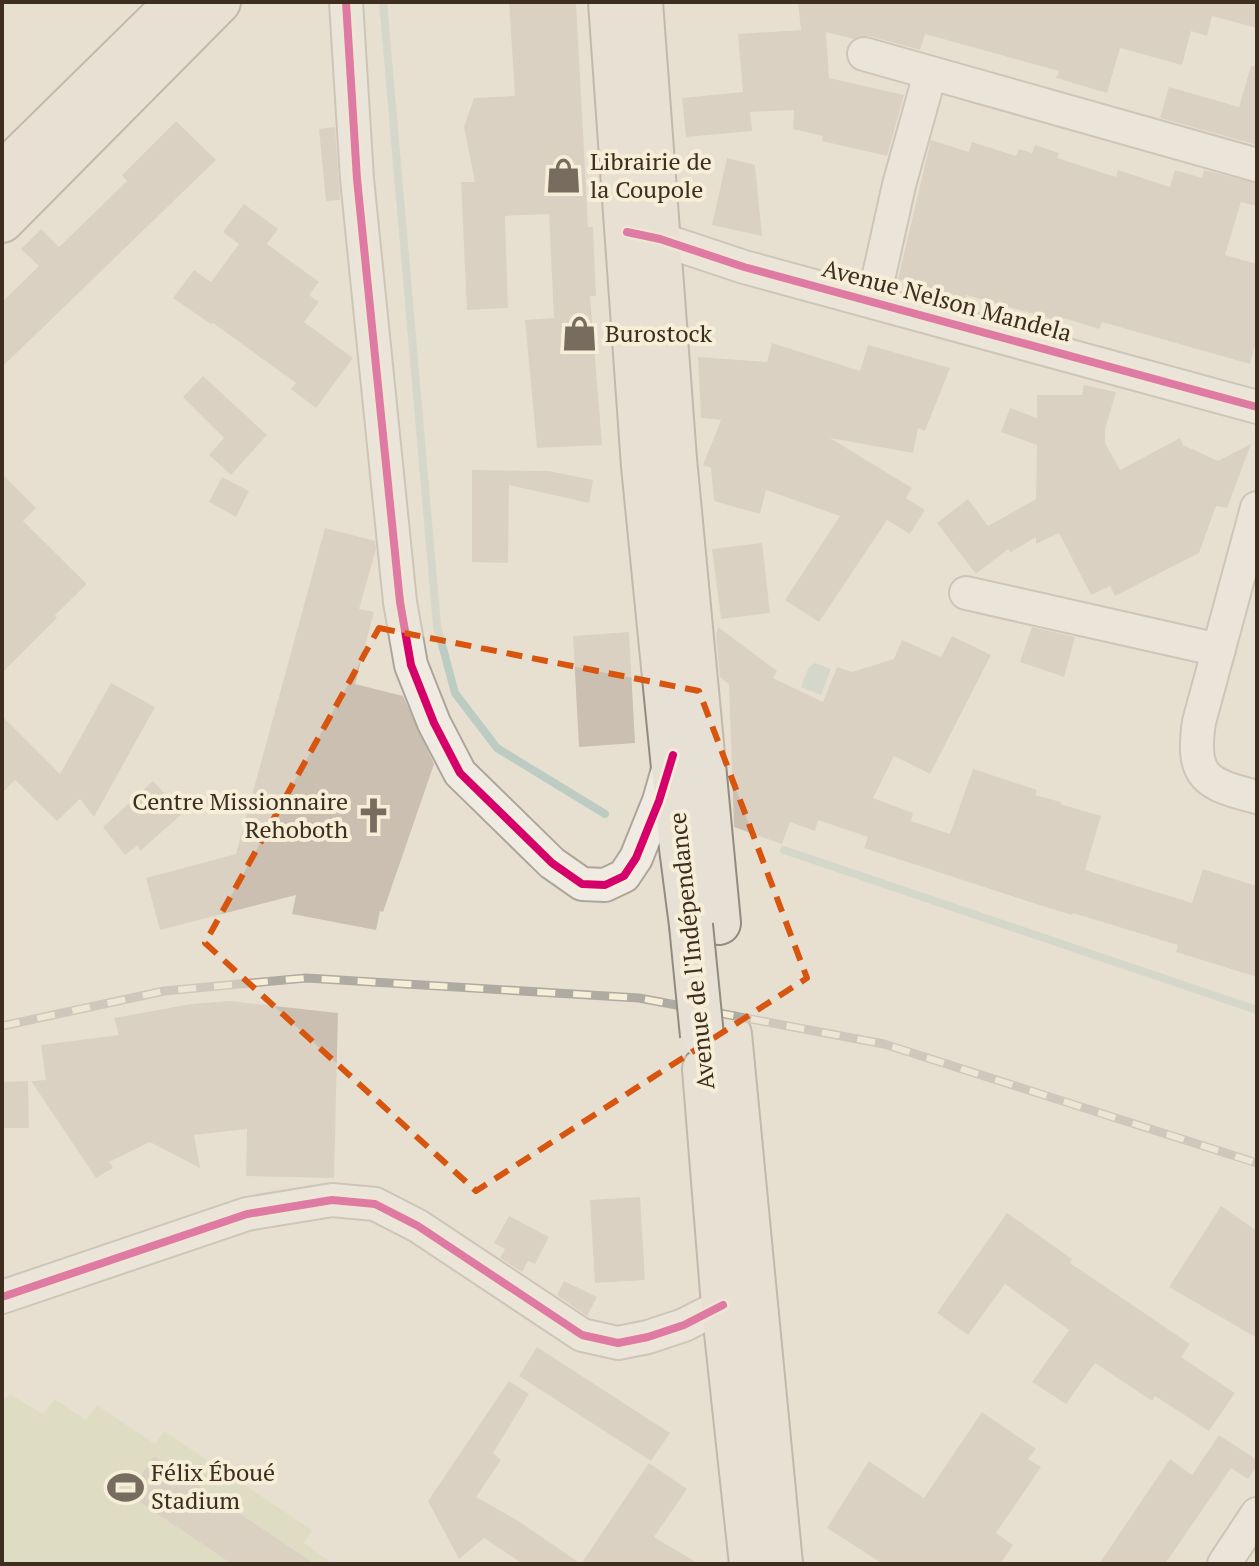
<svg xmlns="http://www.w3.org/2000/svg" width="1259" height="1566" viewBox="0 0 1259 1566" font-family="'PT Serif',serif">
<rect width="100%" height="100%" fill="#e7e0d1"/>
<path fill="#d6d7b3" d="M10,1394L43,1414L55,1399L86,1420L97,1405L155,1444L164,1431L312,1530L304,1543L333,1564H2V1401Z"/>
<path fill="#bcccc2" d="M815,663L831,669L821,695L801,687L809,667Z"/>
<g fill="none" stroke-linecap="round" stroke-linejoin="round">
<path stroke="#bcccc2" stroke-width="8" d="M383,2L437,626L455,693L497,748L605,814
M784,850L1257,1010"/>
</g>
<path fill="#cbbfb2" d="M509,2H576L588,227H593L596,296H590L602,445L537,448L525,320L554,318L549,214L505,216L508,308L467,310L461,182H475L464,127L474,98L515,96Z
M798,2H1257V28L1212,16L1207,36L1191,31L1182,65L1120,48L1107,93L1056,78L1059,71L925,34L920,50L869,36L854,39L826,32L829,78L904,95L887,156L822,141L823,136L793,129L794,110L750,112L752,131L686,137L682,98L743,92L738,34L801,30Z
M1251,66H1257V145L1160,118L1169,87L1239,107Z
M176,121L216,160L2,367V302L39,266L21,249L41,229L59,247L127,181L122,175Z
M335,127L340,200L326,201L319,129Z
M931,140L969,152L972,142L1016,156L1019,149L1032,153L1035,145L1059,153L1057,158L1116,177L1118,170L1170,187L1175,170L1202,178L1204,170L1257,183V206L1241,202L1225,255L1257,264V339L1250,364L1102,322L1099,329L1064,318L1063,322L966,295L965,300L898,279Z
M727,158L755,165L762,236L712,225Z
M244,204L278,229L267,244L319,282L309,295L319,302L304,322L353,358L316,408L291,389L296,383L213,323L211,324L173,298L194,270L211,282L239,244L223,232Z
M772,343L860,371L868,345L950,368L925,431L918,428L913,453L830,438L912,488L906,498L925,510L910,534L887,520L819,622L785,600L840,516L766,490L760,514L714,501L711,468L703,465L721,420L701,418L698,357L767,362Z
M203,376L267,435L231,475L209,455L224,438L183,397Z
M1084,385L1116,392L1105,429V443L1120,470L1180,438L1183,445L1218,461L1251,444L1227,508L1216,506L1199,553L1115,596L1110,586L1091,595L1059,533L1036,544V537L1011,552L1008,549L976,574L937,523L968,499L988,526L1036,499L1037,445L1001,432L1010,408L1037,418V395H1082Z
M472,470L549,471L593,480L589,503L509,485L508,563L472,562Z
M2,474L36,508L23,521L87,584L55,615L57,618L2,673Z
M222,477L249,491L236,517L209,502Z
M325,528L375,541L376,549L359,609L374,612L355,684L403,696L434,764L383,912L380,911L376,930L292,914L296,895L160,930L146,878L236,854Z
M762,543L770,613L721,619L712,549Z
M718,627L777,671L773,678L823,702L837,667L852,672L894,659L902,640L941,657L952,636L991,655L930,774L894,756L873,798L913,813L911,821L950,834L973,769L1037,790L1035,795L1061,802L1060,804L1101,816L1085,870L1192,903L1203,869L1257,886V977L1176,952L1178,945L1073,913L1072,915L1033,903L864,848L868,837L818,820L815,831L790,822L782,844L734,827L729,684L720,677L716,636Z
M1032,627L1075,637L1064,677L1020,662Z
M629,632L635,743L579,747L573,636Z
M111,683L155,707L94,817L80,799L57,821L15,780L2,793V716L60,774Z
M153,781L183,813L140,851L138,845L125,855L103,827Z
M230,1001L338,1013L334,1178L246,1176L247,1129L194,1135L200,1168L150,1142L109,1162L113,1168L96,1178L31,1081L46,1080L41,1045L119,1035L114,1018L191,1004Z
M28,1081L29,1128H2V1082Z
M640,1197L645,1280L595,1283L590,1200Z
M1221,1206L1257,1231V1338L1169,1287Z
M1007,1213L1072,1259L1070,1263L1190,1344L1181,1357L1235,1393L1209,1431L1155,1396L1152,1401L1095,1363L1066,1404L1032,1382L1069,1330L1005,1284L968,1335L937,1313Z
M509,1216L549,1237L535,1264L528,1261L522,1272L500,1258L505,1249L494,1243Z
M564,1281L597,1297L587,1316L557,1295Z
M537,1347L670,1433L651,1461L519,1376Z
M509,1381L529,1394L493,1453L501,1460L476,1497L520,1522L581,1564H523L484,1538L459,1559L428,1501Z
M982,1412L1036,1449L1028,1459L1041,1467L996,1533L1013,1545L1000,1564H883L827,1528L869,1461L924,1498Z
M1219,1435L1257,1460V1466L1248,1479L1231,1468L1165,1564H1099L1170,1459L1192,1475Z
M154,1456L315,1564H232L128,1494Z
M649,1463L687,1489L654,1537L699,1564H581Z"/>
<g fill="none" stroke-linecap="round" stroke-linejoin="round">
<defs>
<path id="minor" d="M346,2L357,179L400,602L411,665L434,723L460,773L552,863L582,884L605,885L624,876L636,858L659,801L669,766
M864,54L1257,165
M640,235L660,239L744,267L1257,407
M873,302L899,185L930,74
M1257,508L1199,722C1191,777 1205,784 1257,797
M966,593L1219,650
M2,1297L247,1214L332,1200L375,1204L418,1226L582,1335L618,1343L648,1337L684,1325L723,1305
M1224,1564L1257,1514"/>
<path id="major" d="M610,2L643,466L681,848L691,925
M641,2L675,459L719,923
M2,174L177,2
M2,221L219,2
M730,1034L781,1564
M704,1069L723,1305L751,1564"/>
</defs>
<use href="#minor" stroke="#ada599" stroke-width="36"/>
<use href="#major" stroke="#928b80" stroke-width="46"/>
<use href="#minor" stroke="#efebe3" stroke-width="32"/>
<use href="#major" stroke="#e6e1d4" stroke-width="42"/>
<defs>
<path id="rail" d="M2,1026L164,991L306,978L639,998L884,1044L1257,1163"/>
</defs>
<use href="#rail" stroke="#afaaa2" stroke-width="9"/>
<use href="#rail" stroke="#f7eed8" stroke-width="6" stroke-dasharray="18" stroke-linecap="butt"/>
<defs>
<path id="major-bridge" d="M691,925L702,1036"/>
</defs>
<use href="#major-bridge" stroke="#928b80" stroke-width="46" stroke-linecap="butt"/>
<use href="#major-bridge" stroke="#e6e1d4" stroke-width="42"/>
<defs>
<path id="cycleway" d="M346,2L357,179L400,602L411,665L434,723L460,773L552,863L582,884L605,885L624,876L636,858L659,801L673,755
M627,232L660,239L744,267L1257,407
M2,1297L247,1214L332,1200L375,1204L418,1226L582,1335L618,1343L648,1337L684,1325L723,1305"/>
</defs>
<use href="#cycleway" stroke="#f7eed8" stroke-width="13"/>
<use href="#cycleway" stroke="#d6006c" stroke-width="8"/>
</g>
<path d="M0 0H1259V1566H0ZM379,628L699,691L807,978L476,1191L205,943Z" fill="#e7e0d1" fill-opacity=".55" fill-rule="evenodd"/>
<path fill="none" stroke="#d7550e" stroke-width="6" stroke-dasharray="16 10" stroke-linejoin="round" d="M379,628L699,691L807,978L476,1191L205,943Z"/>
<defs>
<symbol id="shop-bare" viewBox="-9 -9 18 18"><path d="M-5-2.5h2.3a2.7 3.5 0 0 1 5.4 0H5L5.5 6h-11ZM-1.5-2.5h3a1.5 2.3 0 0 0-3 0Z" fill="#786c5e" stroke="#f7eed8" stroke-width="2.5" paint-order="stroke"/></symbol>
<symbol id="church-bare" viewBox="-9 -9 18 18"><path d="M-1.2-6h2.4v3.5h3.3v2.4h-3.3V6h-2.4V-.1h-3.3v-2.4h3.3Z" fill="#786c5e" stroke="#f7eed8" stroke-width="2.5" paint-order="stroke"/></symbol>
<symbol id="stadium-bare" viewBox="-9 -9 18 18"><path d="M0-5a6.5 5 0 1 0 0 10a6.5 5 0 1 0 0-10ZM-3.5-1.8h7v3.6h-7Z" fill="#786c5e" stroke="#f7eed8" stroke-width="2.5" paint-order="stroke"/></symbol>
</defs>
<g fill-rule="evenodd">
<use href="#shop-bare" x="538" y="150" width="51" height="51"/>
<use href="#shop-bare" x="554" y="308" width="51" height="51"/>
<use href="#church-bare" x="348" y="790" width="51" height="51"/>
<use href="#stadium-bare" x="100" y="1462" width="51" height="51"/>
</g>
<g text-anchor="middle" stroke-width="8" stroke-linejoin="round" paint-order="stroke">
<g font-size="24" fill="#3d2e20" stroke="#f7eed8" text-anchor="start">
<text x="590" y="170">Librairie de<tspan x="590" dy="28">la Coupole</tspan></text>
<text x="605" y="342">Burostock</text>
<text x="348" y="810" text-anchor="end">Centre Missionnaire<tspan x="348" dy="28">Rehoboth</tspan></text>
<text x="151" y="1481">Félix Éboué<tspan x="151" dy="28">Stadium</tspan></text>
</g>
<g font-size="24" fill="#3d2e20" stroke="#f7eed8">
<text transform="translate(947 301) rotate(15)" y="8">Avenue Nelson Mandela</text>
<text transform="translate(692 951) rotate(-96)" y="8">Avenue de l'Indépendance</text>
</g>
</g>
<rect width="1259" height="1566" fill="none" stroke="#3d2e20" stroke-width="8"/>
</svg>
